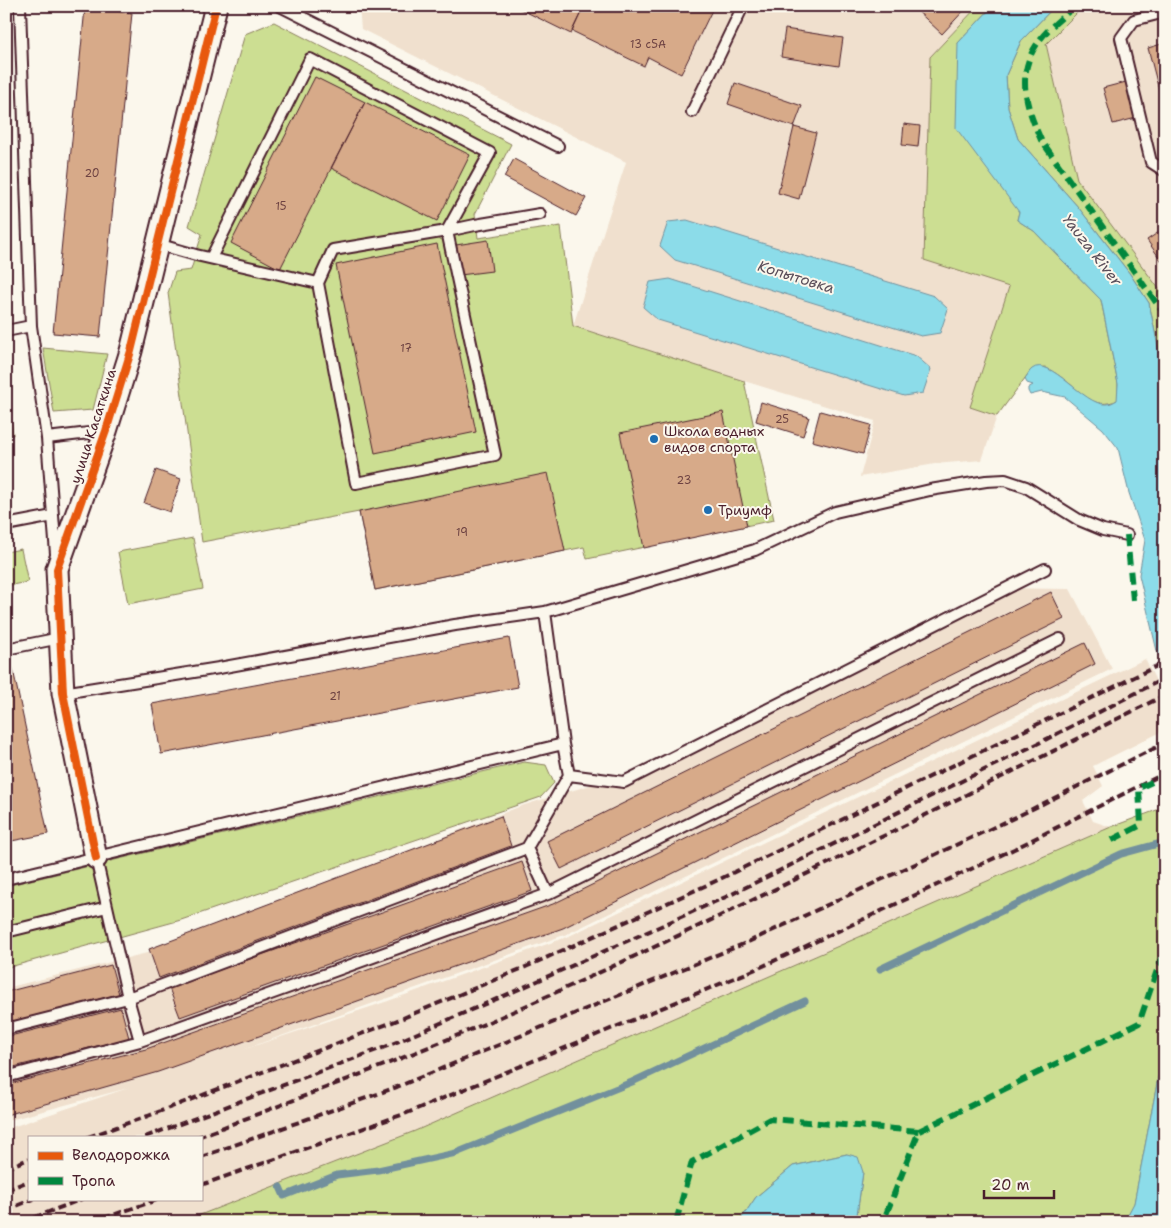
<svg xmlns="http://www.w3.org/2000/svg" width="1171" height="1228" viewBox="0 0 1171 1228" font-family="'Shantell Sans',sans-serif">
<rect width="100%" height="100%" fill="#fbf7ec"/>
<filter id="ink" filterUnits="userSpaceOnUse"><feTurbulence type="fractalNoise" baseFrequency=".02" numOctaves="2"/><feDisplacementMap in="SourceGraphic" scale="10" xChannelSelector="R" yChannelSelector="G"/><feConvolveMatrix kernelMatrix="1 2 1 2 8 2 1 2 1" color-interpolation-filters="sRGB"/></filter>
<g filter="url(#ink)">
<path fill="#f0e0ce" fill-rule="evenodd" d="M359,6H978L930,57L924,259L1009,287L970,407L997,416L982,460L935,464L860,477L875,421L744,381L573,326L626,162L361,29Z
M1084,6H1165V297L1077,179L1046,43Z
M999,588L1070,589L1112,669L567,934L242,1050L388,1001L567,937L1145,659L1165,699V730L1093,766L1103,786L1083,801L1093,821L1111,827L415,1131L182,1222H6V1129L128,1088L6,1121V988L155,951L521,806L630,773ZM29,1137H201V1199H29Z"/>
<path fill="#ccde92" stroke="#8b7e5e" d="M978,6H993L958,43L1019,212L1017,220L1034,231L1101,300L1118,384V400C1093,411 1083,393 1065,380C1059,375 1052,371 1045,367L1031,370L997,416L970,407L1009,287L924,260L930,57Z
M1055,6H1084L1046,44L1077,179L1165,297V381L1149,303L1130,274L1078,207L1018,139L1008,108L1006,75L1021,41Z
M274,22L511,144L475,214L478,238L561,226L573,326L744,381L774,520L587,559L584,547L375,590L359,512L202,542L168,293L175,272L191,270L202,234L189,226L245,34Z
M43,348L107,354L93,410L54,413Z
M6,377L13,435L6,436Z
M193,538L203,589L128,604L118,552Z
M21,549L28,582L6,586V552Z
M524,762L546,765L554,783L541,797L181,920L6,968V886Z
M1165,807V1031L1159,1073L1134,1204L1124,1222H856L863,1172L847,1154L793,1166L756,1197L739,1222H182L415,1131L1111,827Z"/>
<path fill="#8cdce9" stroke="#72909d" d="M993,6H1055L1021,41L1006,75L1008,108L1018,139L1078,207L1130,274L1149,303L1165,381V667L1157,651L1139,575L1145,540L1129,493L1118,448L1103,429L1065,397L1042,392L1030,395L1028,391V388L1033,385L1027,383L1025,379C1027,376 1029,371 1032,369C1050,355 1084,406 1106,404C1110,404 1114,402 1117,400L1118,384L1101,300L1034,231L1017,220L1019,212L956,128L958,43Z
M687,220L934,296L948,309L940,333L921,336L675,260L660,246L668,222Z
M670,279L916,356L931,369L923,393L904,396L658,320L643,307L650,282Z
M1165,1031V1222H1124L1134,1203L1159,1073Z
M847,1154L858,1157L863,1172L856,1222H739L756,1197L793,1166Z"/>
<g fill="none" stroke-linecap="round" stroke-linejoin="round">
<path stroke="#72909d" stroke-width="7" d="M880,969L1121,854L1165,842
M280,1187L284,1196L337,1175L378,1170L456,1153L632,1082L805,1001"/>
</g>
<path fill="#d7aa89" stroke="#4a1f2b" d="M514,6H584L571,34Z
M584,6H714L681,74L648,57L644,66L572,31Z
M912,6H968L942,34Z
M85,8L132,13L100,337L53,333Z
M785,29L843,38L839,66L781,57Z
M1165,43V113L1148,48Z
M315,77L365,102L280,269L231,243Z
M1126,82L1136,118L1113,124L1103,88Z
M735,83L802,106L794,127L728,104Z
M365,102L470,155L437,221L331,168Z
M904,124L920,126L918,147L902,145Z
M794,127L816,133L799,199L778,193Z
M514,159L586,198L576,216L504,177Z
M1165,228V266L1147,240Z
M488,240L492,271L460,275L456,245Z
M437,244L476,432L375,453L336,265Z
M761,402L809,417L803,436L756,421Z
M820,411L871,425L863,454L812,441Z
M723,412L747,526L644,548L620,433Z
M156,470L181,479L170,512L144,503Z
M548,473L565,551L375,590L359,512Z
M1051,592L1064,619L561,869L547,841Z
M509,638L518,687L161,754L152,704Z
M1085,643L1095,664L563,928L158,1072L6,1115V1085L146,1049L553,904Z
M11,660L48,834L6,842V661Z
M501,816L511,846L159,978L149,949Z
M522,862L532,891L180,1017L169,988Z
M111,965L119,994L6,1023V992Z
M121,1008L129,1038L6,1069V1037Z"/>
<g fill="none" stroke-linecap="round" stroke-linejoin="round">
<defs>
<path id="lane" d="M20,6L31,326L47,438L106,431
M280,6L558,146
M1165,12L1134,20L1121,38L1151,162L1165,171
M692,112L743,6
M157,244L196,255L318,283L356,483L495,455L447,231L333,250L318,283
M211,258L310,59L490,153L447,231L475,225L540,214
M6,331L31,326
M47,438L56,554
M6,525L53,516
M6,649L60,638
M63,693L219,668L455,625L545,612L755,550L835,512L930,490L986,481L1005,480L1026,487L1079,520L1103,530L1127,535
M569,775L624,782L1045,569
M527,848L548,894L1060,639
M96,858L128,998L527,848L569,775L563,744
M6,879L563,744L545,612
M6,932L107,907
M6,1029L128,998L140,1041L548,894
M6,1077L140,1041"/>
<path id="street" d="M96,858L63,693L57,569L106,431L131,351L216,6"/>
</defs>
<use href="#lane" stroke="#4a1f2b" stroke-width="14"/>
<use href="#street" stroke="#4a1f2b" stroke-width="25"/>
<use href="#lane" stroke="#fbf7ec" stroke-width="10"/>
<use href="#street" stroke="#fbf7ec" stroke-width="21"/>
<path stroke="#4a1f2b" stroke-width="4" stroke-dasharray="8 4" stroke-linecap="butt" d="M88,1137L148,1116L403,1018L528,966L718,880L1165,662
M145,1137L385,1047L515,991L728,896L1039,743L1165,678
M198,1137C306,1095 415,1055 521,1008C739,911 951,802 1165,695
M201,1157L397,1087L748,942L1018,816L1165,743
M6,1168L29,1159
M201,1185L407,1113L761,967L1014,849L1165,773
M6,1190L29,1181
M6,1210L34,1199
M23,1222L82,1199
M92,1222L160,1199"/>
<path stroke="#00873e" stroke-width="6" stroke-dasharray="12 6" stroke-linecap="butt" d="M1075,6C1063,17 1048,28 1039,41C1015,74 1026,106 1041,140L1165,315
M1127,535L1133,600
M1112,840L1141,825L1139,788L1165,776
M919,1131L1139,1023L1165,947
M676,1222L692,1162L770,1119L919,1131L883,1222"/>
<defs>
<path id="cycleway" d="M96,858L63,693L57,569L106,431L131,351L216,6"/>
</defs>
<use href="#cycleway" stroke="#fbf7ec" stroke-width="11"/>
<use href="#cycleway" stroke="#e8590c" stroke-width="8"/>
</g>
</g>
<g fill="#1f6fb2" stroke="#fbf7ec" stroke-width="2">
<circle cx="654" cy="439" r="5"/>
<circle cx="708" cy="510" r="5"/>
</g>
<g text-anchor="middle" stroke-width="4" stroke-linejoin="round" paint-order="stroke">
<g font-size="11" fill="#6d4242">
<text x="648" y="48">13 с5А</text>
<text x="92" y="177">20</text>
<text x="281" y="210">15</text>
<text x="406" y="352">17</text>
<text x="782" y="423">25</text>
<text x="684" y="484">23</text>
<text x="462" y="536">19</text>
<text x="335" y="700">21</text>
</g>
<g font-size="14" fill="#4a1f2b" stroke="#fbf7ec">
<text transform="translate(93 426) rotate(-72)" y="5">улица Касаткина</text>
</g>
<g font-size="14" fill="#4a1f2b" stroke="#fbf7ec" text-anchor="start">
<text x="664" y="436">Школа водных<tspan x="664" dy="16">видов спорта</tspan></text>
<text x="718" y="515">Триумф</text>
</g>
<g font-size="15" font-style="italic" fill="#5a4e5a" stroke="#fbf7ec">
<text transform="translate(1092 250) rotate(52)" y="5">Yauza River</text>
<text transform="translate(796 277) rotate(17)" y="5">Копытовка</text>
</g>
</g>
<rect width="1171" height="1228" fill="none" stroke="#fbf7ec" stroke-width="25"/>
<rect x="12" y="12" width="1146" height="1203" fill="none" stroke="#4a1f2b" stroke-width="2" filter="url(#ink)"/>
<rect x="28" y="1136" width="175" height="65" fill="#fbf7ec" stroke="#b4a19f"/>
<rect x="38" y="1152" width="25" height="8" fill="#e8590c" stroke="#b4a19f"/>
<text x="72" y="1160" font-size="15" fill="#4a1f2b">Велодорожка</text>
<rect x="38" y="1177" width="25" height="8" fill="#00873e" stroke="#b4a19f"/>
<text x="72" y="1186" font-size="15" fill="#4a1f2b">Тропа</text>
<path d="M984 1190v8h70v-8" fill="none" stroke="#4a1f2b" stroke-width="2.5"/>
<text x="991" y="1190" font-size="15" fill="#4a1f2b" stroke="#fbf7ec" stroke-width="4" paint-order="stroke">20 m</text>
</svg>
